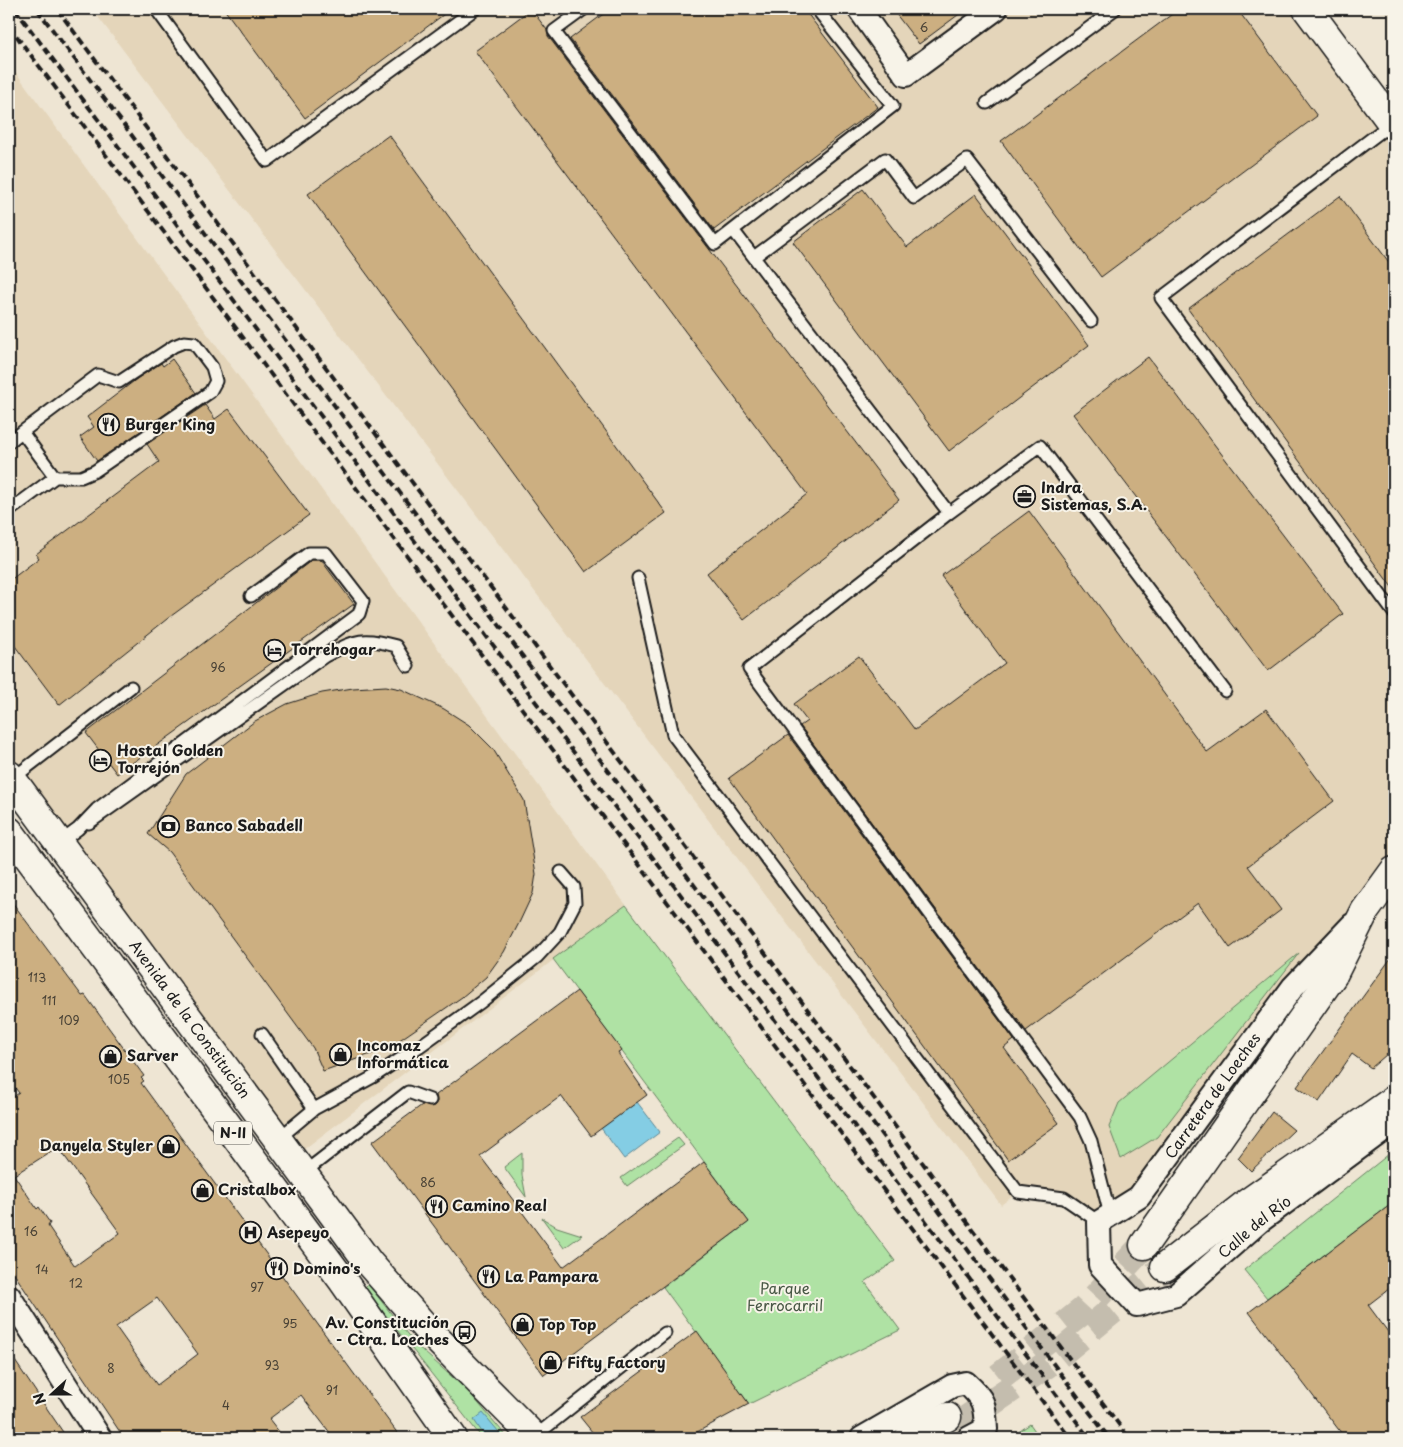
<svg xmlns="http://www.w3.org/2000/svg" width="1403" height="1447" viewBox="0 0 1403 1447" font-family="'Playpen Sans',sans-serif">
<rect width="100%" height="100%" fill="#eee5d3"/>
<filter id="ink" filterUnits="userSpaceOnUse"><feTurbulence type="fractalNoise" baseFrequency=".02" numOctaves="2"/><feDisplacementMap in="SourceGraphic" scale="10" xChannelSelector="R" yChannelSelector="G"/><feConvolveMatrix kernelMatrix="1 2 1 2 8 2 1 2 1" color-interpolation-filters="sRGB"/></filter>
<g filter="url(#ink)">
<path fill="#e4d5ba" d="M92,9H1307L1394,126V871L1139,1197L1099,1222L1064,1198L1018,1192L1001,1205Z
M9,63L626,905L291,1159L9,775Z"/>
<path fill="#afe2a4" stroke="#667f60" d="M626,905L895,1261L865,1282L900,1330L749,1404L663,1287L749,1222L553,959Z
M1299,953L1157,1137L1121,1159L1109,1127L1119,1103Z
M678,1138L684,1145L627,1186L621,1178Z
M1394,1150V1202L1267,1298L1244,1270Z
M522,1153V1175L526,1197L504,1167Z
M542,1218L557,1227L582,1235L564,1248Z
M368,1284L415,1344L468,1391L508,1438H482L364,1288Z
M1030,1424L1040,1438H1010Z"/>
<path fill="#84cde4" stroke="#5a8694" d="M637,1102L660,1132L624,1159L601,1128Z
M483,1413L504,1438H486L474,1420Z"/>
<path fill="#ccaf81" stroke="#1c1c1c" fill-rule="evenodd" d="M224,9H451L305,118Z
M531,9L547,30L548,36L899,500L744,620L707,573L807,494L475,51Z
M610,9H804L878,107L714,230L570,39Z
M892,9H966L919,44Z
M1179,9H1237L1317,116L1101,277L1001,141Z
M389,135L666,513L586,572L308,194Z
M863,189L907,247L976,194L1089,345L949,451L793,242Z
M1340,196L1394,269V590L1188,309Z
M1148,357L1343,614L1268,671L1073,414Z
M172,359L196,393L97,461L80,437L94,427L87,417L138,378L161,363L163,366Z
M205,405L215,419L229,409L309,515L167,619L59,705L9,638V581L39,558L36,554L159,462L147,444Z
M1029,511L1207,752L1266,709L1334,801L1248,866L1281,910L1230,948L1198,903L1026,1031L800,726L807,721L794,704L859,656L915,730L1005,663L941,576Z
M312,560H321L354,604L117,774L86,733Z
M386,686L401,689L444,709L469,725L493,749L524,800L536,874L533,893L519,923L504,952L486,977L462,997L388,1048L323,1071L313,1048L169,852L148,834L186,774L255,721L287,704L322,693L353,688Z
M788,735L1014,1040L1004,1048L1059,1123L1008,1160L729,778Z
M9,898L82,996L85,995L106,1024L144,1076L141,1078L144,1081L141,1083L401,1438H334L301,1395L269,1419L284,1438H124L9,1266V1100L19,1093L9,1080ZM58,1147L120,1233L75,1266L48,1226L50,1223L39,1207L37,1209L14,1175ZM157,1298L198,1354L157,1385L116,1327Z
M1394,954V1048L1371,1068L1352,1054L1319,1102L1297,1087Z
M577,991L622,1051L618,1053L647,1095L591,1136L561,1096L480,1156L496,1177L563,1267L704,1162L749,1222L544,1375L372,1142L422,1105L434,1106L437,1102L436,1095Z
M1272,1112L1294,1130L1251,1171L1238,1158Z
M1394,1202V1285L1368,1305L1394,1340V1438H1345L1249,1312Z
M697,1331L749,1404L686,1438H597L580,1417Z
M9,1352L52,1416L67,1438H9Z"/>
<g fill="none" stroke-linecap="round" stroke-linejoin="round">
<path stroke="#c4bdae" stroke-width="28" stroke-dasharray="28 14" stroke-linecap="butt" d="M999,1377L1084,1310L1144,1245
M955,1427L1046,1365L1165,1267"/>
<defs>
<path id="service" d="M156,9L267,161L475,9
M584,9L554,31L715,244L893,106L817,9
M987,103L1115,9
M1392,123L1161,298L1394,613
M733,230L949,513
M754,257L885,159L914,198L967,160L1091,321
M22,432L98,375L119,382L174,346L184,342L194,343L212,367L216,381L210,392L95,471L81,477H55
M9,442L22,432L55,477L9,511
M638,578L673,735L1018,1192L1064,1198L1099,1222
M12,779L131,687
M89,823L325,656C356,640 362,636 396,646L408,666
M59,843L78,829L97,809L359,614L363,601L326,553H309L251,596
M262,1034L314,1109
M278,1139L314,1109L373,1077L420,1046L481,1002L537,957L560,932L575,903L574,887L561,872
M302,1174L408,1092L430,1100
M1110,1215L1091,1141L1080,1117L749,669L949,513L1040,446L1225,691
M534,1437L665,1333"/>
<g id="minor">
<path d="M859,9L906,75L996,9"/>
<path id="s1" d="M1352,925L1293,987L1139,1197L1099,1222L1100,1265L1137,1305L1176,1295L1259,1222L1394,1122"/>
<path d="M9,1296L100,1438"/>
<path d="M862,1438L952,1386L966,1383C984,1399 985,1404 986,1429L969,1438"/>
</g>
<path id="tertiary" d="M1307,9L1394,126
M1144,1245L1333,975L1365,911L1394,871
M1165,1267L1246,1204L1394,1100
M909,1438L947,1417"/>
<g id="primary">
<path id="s2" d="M9,775L369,1263L426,1328L535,1438"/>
<path d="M9,831L343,1281L453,1438"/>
</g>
</defs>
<use href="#service" stroke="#1c1c1c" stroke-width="15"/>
<use href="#minor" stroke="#1c1c1c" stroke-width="26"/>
<use href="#tertiary" stroke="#1c1c1c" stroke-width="31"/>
<use href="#primary" stroke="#1c1c1c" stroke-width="31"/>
<use href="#service" stroke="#f7f3e8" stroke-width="11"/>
<use href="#minor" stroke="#f7f3e8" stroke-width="22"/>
<use href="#tertiary" stroke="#f7f3e8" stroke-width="28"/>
<use href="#primary" stroke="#f7f3e8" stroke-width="28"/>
<path stroke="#1c1c1c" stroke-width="4" stroke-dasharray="8 4" stroke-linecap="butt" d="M15,9L1089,1438
M37,9L1109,1438
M57,9L1129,1438
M9,26L1070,1438"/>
</g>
</g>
<defs>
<symbol id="restaurant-ring" viewBox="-11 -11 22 22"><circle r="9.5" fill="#f7f3e8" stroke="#1c1c1c" stroke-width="1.5"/><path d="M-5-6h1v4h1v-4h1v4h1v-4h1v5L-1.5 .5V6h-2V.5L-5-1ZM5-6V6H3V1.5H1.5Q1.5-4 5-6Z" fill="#1c1c1c"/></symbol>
<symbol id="office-ring" viewBox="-11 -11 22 22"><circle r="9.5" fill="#f7f3e8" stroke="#1c1c1c" stroke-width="1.5"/><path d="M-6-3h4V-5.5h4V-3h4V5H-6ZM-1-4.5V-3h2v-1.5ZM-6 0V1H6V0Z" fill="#1c1c1c"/></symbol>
<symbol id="hotel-ring" viewBox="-11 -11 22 22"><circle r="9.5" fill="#f7f3e8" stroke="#1c1c1c" stroke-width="1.5"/><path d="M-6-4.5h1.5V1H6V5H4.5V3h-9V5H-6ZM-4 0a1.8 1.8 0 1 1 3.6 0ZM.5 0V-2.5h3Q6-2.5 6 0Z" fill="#1c1c1c"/></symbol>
<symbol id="bank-ring" viewBox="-11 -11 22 22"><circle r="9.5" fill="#f7f3e8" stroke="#1c1c1c" stroke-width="1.5"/><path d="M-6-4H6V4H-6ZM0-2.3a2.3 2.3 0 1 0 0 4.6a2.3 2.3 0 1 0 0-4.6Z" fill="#1c1c1c"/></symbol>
<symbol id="shop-ring" viewBox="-11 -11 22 22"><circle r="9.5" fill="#f7f3e8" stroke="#1c1c1c" stroke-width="1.5"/><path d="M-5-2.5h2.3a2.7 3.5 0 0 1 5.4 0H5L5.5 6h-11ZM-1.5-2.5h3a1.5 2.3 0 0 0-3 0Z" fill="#1c1c1c"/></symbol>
<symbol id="hospital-ring" viewBox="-11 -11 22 22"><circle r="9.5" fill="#f7f3e8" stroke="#1c1c1c" stroke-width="1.5"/><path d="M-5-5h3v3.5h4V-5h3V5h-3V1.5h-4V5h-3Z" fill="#1c1c1c"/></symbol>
<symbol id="bus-ring" viewBox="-11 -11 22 22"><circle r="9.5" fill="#f7f3e8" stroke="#1c1c1c" stroke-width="1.5"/><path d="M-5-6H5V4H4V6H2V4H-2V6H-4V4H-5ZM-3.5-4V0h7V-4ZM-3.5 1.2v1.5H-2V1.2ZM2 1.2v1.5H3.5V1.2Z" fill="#1c1c1c"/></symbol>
</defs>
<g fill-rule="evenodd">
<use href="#restaurant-ring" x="96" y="412" width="25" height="25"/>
<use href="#office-ring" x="1012" y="484" width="25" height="25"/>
<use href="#hotel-ring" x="262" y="638" width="25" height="25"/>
<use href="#hotel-ring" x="88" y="748" width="25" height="25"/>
<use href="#bank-ring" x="156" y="814" width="25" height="25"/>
<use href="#shop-ring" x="328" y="1042" width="25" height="25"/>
<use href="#shop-ring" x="98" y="1044" width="25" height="25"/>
<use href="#shop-ring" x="156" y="1134" width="25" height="25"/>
<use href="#shop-ring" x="190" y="1178" width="25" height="25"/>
<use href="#restaurant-ring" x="424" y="1194" width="25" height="25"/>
<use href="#hospital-ring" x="238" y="1220" width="25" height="25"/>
<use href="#restaurant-ring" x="264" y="1256" width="25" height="25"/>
<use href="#restaurant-ring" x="476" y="1264" width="25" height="25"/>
<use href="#shop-ring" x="510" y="1312" width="25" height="25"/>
<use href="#bus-ring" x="452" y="1320" width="25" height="25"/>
<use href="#shop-ring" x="538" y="1350" width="25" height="25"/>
</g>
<g text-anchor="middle" stroke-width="4" stroke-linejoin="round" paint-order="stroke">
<g font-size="12" fill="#484135">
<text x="924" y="32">6</text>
<text x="218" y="672">96</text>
<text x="37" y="982">113</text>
<text x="49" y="1005">111</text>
<text x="69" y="1025">109</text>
<text x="119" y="1084">105</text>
<text x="428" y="1187">86</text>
<text x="31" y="1236">16</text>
<text x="42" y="1274">14</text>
<text x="76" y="1288">12</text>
<text x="257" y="1292">97</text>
<text x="290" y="1328">95</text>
<text x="272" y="1370">93</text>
<text x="111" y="1373">8</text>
<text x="332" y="1395">91</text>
<text x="226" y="1410">4</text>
</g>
<rect fill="#f7f3e8" stroke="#5e5c59" stroke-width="1" x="214" y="1121.5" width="38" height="23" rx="4"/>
<g font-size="14" font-weight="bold" fill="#1c1c1c">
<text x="233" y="1138">N-II</text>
</g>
<g font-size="15" font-weight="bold" fill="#1c1c1c" stroke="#f7f3e8" text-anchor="start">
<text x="125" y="430">Burger King</text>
<text x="1041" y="493">Indra<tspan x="1041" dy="17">Sistemas, S.A.</tspan></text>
<text x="291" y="655">Torrehogar</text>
<text x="117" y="756">Hostal Golden<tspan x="117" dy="17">Torrejón</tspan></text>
<text x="185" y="831">Banco Sabadell</text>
<text x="357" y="1051">Incomaz<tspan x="357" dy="17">Informática</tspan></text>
<text x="127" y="1061">Sarver</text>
<text x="153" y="1151" text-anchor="end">Danyela Styler</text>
<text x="218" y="1195">Cristalbox</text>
<text x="452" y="1211">Camino Real</text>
<text x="267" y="1238">Asepeyo</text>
<text x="293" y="1274">Domino's</text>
<text x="505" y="1282">La Pampara</text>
<text x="449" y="1328" text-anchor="end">Av. Constitución<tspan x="449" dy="17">- Ctra. Loeches</tspan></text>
<text x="539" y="1330">Top Top</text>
<text x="567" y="1368">Fifty Factory</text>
</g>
<g font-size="15" fill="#1c1c1c" stroke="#f7f3e8">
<text dy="5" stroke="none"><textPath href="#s2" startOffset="304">Avenida de la Constitución</textPath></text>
<text transform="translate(1213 1096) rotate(-54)" y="5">Carretera de Loeches</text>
<text dy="5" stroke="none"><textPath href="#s1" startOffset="635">Calle del Río</textPath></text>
</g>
<g font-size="15" fill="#485745" stroke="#f7f3e8">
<text x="785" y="1294">Parque<tspan x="785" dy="17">Ferrocarril</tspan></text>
</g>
</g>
<rect width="1403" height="1447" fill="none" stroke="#f7f3e8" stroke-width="30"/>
<rect x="15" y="15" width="1373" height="1417" fill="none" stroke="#1c1c1c" stroke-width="2" filter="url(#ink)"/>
<g transform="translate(52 1394) rotate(249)" stroke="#f7f3e8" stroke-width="4" paint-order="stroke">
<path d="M0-4L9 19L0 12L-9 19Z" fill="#1c1c1c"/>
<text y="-8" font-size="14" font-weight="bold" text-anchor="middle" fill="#1c1c1c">N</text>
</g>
</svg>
